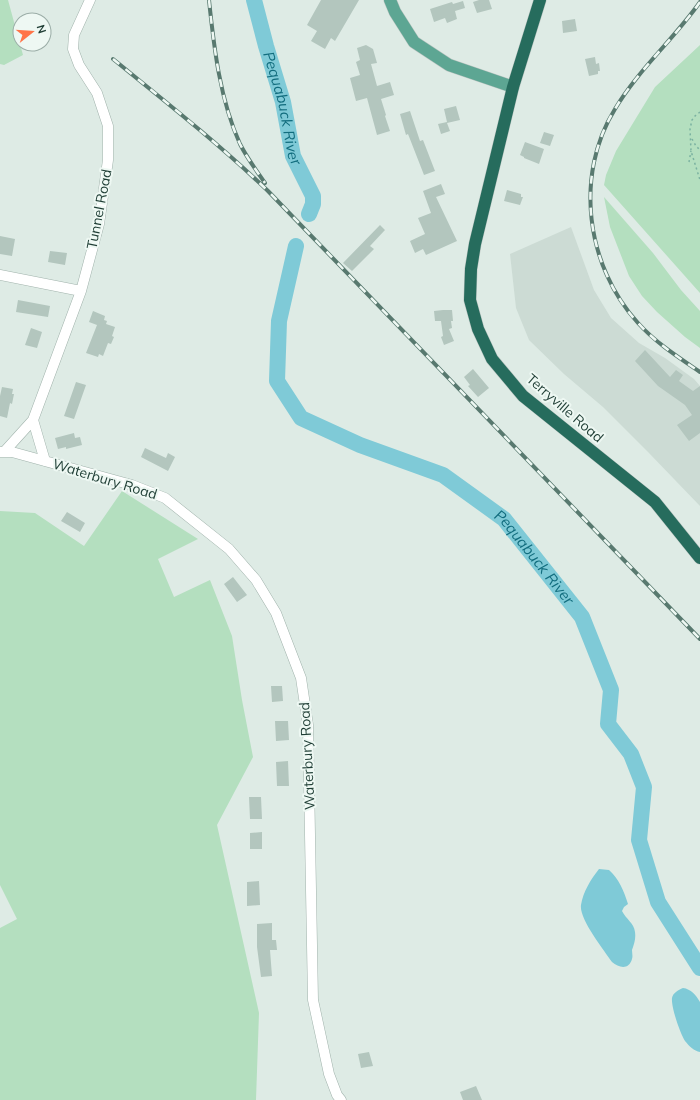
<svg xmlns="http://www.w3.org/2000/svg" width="700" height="1100" viewBox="0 0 700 1100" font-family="Mulish,sans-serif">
<rect width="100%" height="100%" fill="#deebe5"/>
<path fill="#ccdbd4" d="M571,227L594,290L611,318L639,343L665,358L694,379L700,386V506L649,453L603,407L564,374L529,340L516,308L510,254Z"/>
<path fill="#b4dfbf" d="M0,0H8L23,55L4,65L0,64Z
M700,45V293L604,185L606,175L616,151L655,87Z
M604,197L653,253L681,290L700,311V348L685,337L657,312L642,296L629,276L610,227Z
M122,491L198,539L158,559L174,597L210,580L232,636L242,700L253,757L217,825L259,1013L256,1100H0V928L17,919L0,885V511L35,513L84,546Z"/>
<path fill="#7fcad7" d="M599,869L609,870C619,879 624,891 628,904L624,907L622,911C626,919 634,923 635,932C636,939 634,944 632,950C632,953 633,956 632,959C629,970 619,968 612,962C604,950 579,919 581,905C583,892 591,879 599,869Z
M683,988C691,989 696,995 700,1002V1052C694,1051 689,1046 685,1041C680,1033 671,1007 672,998C673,993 678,990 683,988Z"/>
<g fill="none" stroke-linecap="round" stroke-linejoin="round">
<g stroke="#7fcad7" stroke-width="16">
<path id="s1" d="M254,0L266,46L283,102L293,156L313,196V204L309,214"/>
<path id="s2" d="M296,246L279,321L277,381L301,418L360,445L443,475L504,519L582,617L611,690L608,724L631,754L644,787L639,840L658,902L700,968"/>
</g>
</g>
<path fill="#b3c6be" d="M321,0H359L335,41L331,38L325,49L311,41L317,31L307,25Z
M479,0H489L492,9L477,13L473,2Z
M463,1L465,8L455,11L457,19L447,23L445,18L434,22L430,9L452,2L453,4Z
M575,19L577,31L563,33L562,21Z
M366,45L373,49L377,63L371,64L377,86L390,82L394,95L381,99L386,115L385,116L390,131L377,135L367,98L356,101L350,78L360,75L356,62L360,60L357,48Z
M595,57L596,64L599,63L600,71H598V74L589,76L585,59Z
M456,106L460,120L447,123L450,131L441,134L438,124L447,122L444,109Z
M410,111L420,141L423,140L435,171L424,175L408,134L406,135L400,114Z
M544,132L554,135L550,146L540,143Z
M525,142L544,149L539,164L524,158V157L520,155Z
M441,184L445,194L436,197L457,241L426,255L423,249L415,253L410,241L425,234L418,218L431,213L423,191Z
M507,190L521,194V197H523L520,205L504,201Z
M380,225L385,230L370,246L374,249L352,271L343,263Z
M0,236L15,239L12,256L0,254Z
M50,251L67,253L65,265L48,262Z
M18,300L50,306L48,317L16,312Z
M443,310H452L453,321H451L452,328L449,329L454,341L444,345L441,337L443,336L441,321H435L434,311Z
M93,311L105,316L104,320L107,321L106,324L115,327L112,336L114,337L111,344L108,343L103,356L99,354L98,357L86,353L97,325L89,322Z
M31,328L42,332L37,348L25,345Z
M645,350L670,377L676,370L683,375L679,381L693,391L700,386V433L689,441L677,425L692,415L685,405L658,386L635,361Z
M473,369L489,388L478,397L468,386L470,385L464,377Z
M76,382L86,385L74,419L64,416Z
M2,387L13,389L12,394H14L12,404L10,403L7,418L0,416V396Z
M74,433L75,438L80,437L82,445L66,449V447L58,449L55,438Z
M145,448L166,458L168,453L175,457L168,471L141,457Z
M67,512L85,523L80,532L61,521Z
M233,577L247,595L237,602L224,584Z
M271,686H282L283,701L272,702Z
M275,721H288L289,740L276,741Z
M288,761L289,786H277L276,762Z
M249,797H261L262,819H250Z
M262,832V849H250V833Z
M259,881L260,905L247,906V882Z
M272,923V940H276L277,950H270L272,976L261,977L257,947V924Z
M369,1052L373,1066L361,1068L358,1054Z
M476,1086L482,1100H463L460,1092Z"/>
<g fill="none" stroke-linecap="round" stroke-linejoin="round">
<defs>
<path id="minor" d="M0,275L81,291
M33,420L45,461
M0,452H12L132,485L165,498L229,549L256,580L276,613L301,678L308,725L313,1000L329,1074L337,1095L341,1100
M4,452L33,420L81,291L99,224L108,160V126L97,93L79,65L73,49L74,35L90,0"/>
<path id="major" d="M390,0L395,12L414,42L449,65L513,87"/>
<path id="highway" d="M540,0L513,87L475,244L471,269L470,300L478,329L492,359L523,396L655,502L700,558"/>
</defs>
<use href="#minor" stroke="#a1b3ac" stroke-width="11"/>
<use href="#major" stroke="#bcc5c2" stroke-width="13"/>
<use href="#highway" stroke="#bcc5c2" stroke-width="13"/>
<path stroke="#7bb2a1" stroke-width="1.5" stroke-dasharray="2 3" stroke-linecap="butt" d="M700,112L695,116L692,120L690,129L691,151L700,180
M692,139L696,146L700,150
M689,162L691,151"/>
<use href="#minor" stroke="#fff" stroke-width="10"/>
<use href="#major" stroke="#5da693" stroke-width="12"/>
<use href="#highway" stroke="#266c5d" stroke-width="12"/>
<defs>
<path id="rail" d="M209,0C214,48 220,100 240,144C247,158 256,170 265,183
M700,2C674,39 638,70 615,109C574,175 586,266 638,323C656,343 678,357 700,372
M113,59C166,102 219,144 268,191L700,639"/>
</defs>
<use href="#rail" stroke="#58796f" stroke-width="4"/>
<use href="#rail" stroke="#eef8f3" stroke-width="2.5" stroke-dasharray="8" stroke-linecap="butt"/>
</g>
<g text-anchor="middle" stroke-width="4" stroke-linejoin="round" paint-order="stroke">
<g font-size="14" fill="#1e3d34" stroke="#eef8f3">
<text transform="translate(99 209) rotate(-79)" y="5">Tunnel Road</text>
<text transform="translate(565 408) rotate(41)" y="5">Terryville Road</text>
<text transform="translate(105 479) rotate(17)" y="5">Waterbury Road</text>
<text transform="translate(307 756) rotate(-93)" y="5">Waterbury Road</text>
</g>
<g font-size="15" font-style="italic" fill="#126d7e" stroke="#eef8f3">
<text dy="5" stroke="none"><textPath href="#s1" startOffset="112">Pequabuck River</textPath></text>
<text dy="5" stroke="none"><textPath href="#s2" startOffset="458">Pequabuck River</textPath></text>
</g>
</g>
<g transform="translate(32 32) rotate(73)"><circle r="19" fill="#eef8f3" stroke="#9bada7"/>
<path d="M0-3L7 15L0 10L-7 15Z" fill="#ff7448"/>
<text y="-6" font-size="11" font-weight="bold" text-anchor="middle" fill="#1e3d34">N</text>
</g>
</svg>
